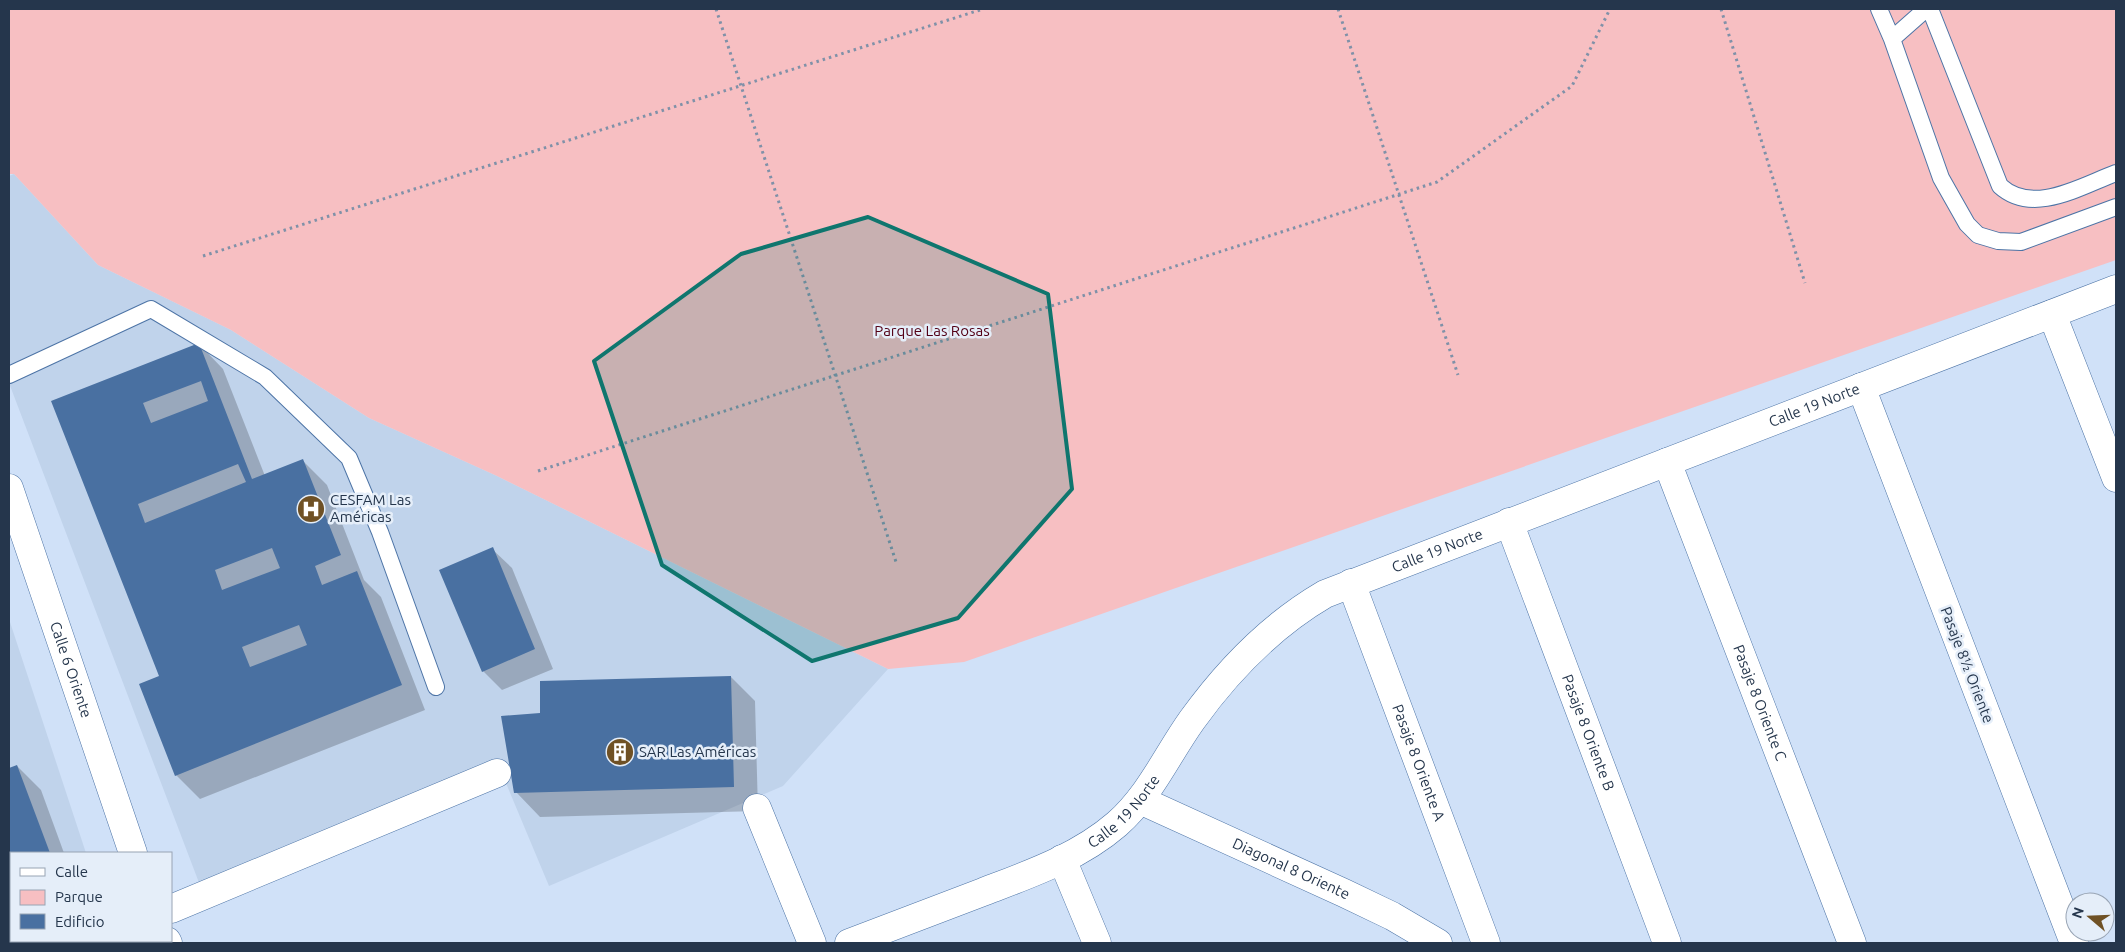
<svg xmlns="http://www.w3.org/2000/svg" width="2125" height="952" viewBox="0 0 2125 952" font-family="Ubuntu,sans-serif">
<rect width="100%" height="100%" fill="#d0e1f8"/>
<path fill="#c0d3eb" d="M14,174L98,265L231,330L369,418L497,476L888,669L783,786L549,886L498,764L201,888L9,383V176Z
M9,619L86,853H11V941H122L123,943H9Z"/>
<path fill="#f7bfc2" d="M9,9H2116V260L964,662L888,669L497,476L369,418L231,330L98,265L14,174H9Z"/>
<path fill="#0003" d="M199,344L223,369L265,476L303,461L327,485L364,580L381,597L425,710L200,799L176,775L161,677L53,402Z
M492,549L512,568L553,669L502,690L483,671Z
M731,677L755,701L758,811L540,817L516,792L542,715Z
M9,766L10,769L17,766L41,790L64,853H11V925L9,918Z
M17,941H97L98,943H18Z"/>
<path fill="#4970a1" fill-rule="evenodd" d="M199,343L252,479L303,459L341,555L315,566L322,585L357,571L402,685L175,776L139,684L159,676L51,401ZM201,381L208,401L151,423L143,403ZM238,464L246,482L145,523L138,504ZM272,548L280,568L222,590L215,570ZM299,625L307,645L250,667L242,647Z
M493,547L535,649L482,672L439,570Z
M731,676L734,787L514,793L501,716L540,713V681Z
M17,765L50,853H11V928L9,922V768Z
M16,941H83V943H17Z"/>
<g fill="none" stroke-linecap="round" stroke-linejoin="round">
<defs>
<path id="lane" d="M1879,9L1892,39L1941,178L1967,224L1978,235L1998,241L2021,242L2116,207
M1930,9L2000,186C2033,216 2081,186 2116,173
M1892,39L1926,9
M9,375L151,309L265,377L349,458L380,532L436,687"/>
<g id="street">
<path d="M2052,314L2116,478"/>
<path d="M1861,387L2074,943"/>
<path id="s1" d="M1667,462L1852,943"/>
<path id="s2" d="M9,488L133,853"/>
<path id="s3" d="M1509,522L1667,943"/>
<path id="s4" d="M1351,583L1486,943"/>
<path id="s5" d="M1140,800L1344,893L1392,916L1438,943"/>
<path d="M757,808L812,943"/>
<path d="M1062,859L1097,943"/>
<path d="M171,909L497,773"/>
<path d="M167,941L168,943"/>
</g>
<g id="secondary">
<path id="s6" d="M849,943C894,926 938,909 983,892C1030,874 1079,857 1117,824C1150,795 1167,755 1192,720C1228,670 1272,625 1325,594L2116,289"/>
</g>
</defs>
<use href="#lane" stroke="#4d74a6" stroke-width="18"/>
<use href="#street" stroke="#4d74a6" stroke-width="29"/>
<use href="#secondary" stroke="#4d74a6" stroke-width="29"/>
<path stroke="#8091a8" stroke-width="3" stroke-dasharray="2.5 4" stroke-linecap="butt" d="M716,9L897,565
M1338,9L1458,375
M1721,9L1805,283
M203,256L983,9
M538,471L1437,182L1572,86L1610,9"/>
<use href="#lane" stroke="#fff" stroke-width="16"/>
<use href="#street" stroke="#fff" stroke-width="28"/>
<use href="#secondary" stroke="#fff" stroke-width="28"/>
</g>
<path fill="#0f766e" fill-opacity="0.2" stroke="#0f766e" stroke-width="4" stroke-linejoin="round" d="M868,217L1048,294L1072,489L958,618L812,661L662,565L594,361L741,254Z"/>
<defs>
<symbol id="hospital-disc" viewBox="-11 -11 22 22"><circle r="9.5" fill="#6f5125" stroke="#e5eef9"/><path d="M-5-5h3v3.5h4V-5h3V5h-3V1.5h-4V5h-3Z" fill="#fff"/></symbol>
<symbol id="building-disc" viewBox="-11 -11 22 22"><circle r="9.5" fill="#6f5125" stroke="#e5eef9"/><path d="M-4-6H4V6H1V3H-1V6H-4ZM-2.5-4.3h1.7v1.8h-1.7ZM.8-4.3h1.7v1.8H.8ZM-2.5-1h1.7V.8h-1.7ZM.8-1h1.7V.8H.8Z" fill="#fff"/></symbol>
</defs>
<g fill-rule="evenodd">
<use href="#hospital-disc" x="295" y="493" width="32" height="32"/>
<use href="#building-disc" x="604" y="736" width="32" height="32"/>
</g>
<g text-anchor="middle" stroke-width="5" stroke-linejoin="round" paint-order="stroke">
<g font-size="15" fill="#530016" stroke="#e5eef9">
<text x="932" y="336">Parque Las Rosas</text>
</g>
<g font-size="15" fill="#25364c" stroke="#e5eef9">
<text dy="5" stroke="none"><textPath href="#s6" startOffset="1132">Calle 19 Norte</textPath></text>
<text dy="5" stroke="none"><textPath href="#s6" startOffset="728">Calle 19 Norte</textPath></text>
<text transform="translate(1967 665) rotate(69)" y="5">Pasaje 8½ Oriente</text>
<text dy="5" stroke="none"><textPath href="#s2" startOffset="192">Calle 6 Oriente</textPath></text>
<text dy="5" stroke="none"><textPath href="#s1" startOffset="258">Pasaje 8 Oriente C</textPath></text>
<text dy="5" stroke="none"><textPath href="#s3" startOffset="225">Pasaje 8 Oriente B</textPath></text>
<text dy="5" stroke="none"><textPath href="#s4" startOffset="192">Pasaje 8 Oriente A</textPath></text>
<text dy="5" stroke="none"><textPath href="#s6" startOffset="308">Calle 19 Norte</textPath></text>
<text dy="5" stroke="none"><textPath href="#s5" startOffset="166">Diagonal 8 Oriente</textPath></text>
</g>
<g font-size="15" fill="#25364c" stroke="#e5eef9" text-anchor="start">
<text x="330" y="505">CESFAM Las<tspan x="330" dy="17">Américas</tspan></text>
<text x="639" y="757">SAR Las Américas</text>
</g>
</g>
<rect width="2125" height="952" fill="none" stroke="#25364c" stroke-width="20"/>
<rect x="10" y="852" width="162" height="90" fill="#e5eef9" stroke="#98a4b4"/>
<rect x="20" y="868" width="25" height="8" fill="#ffffff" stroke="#98a4b4"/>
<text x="55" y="877" font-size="15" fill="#25364c">Calle</text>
<rect x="20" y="890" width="25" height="15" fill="#f7bfc2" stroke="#98a4b4"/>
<text x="55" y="902" font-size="15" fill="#25364c">Parque</text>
<rect x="20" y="914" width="25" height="15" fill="#4970a1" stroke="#98a4b4"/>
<text x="55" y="927" font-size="15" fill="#25364c">Edificio</text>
<g transform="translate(2090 917) rotate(289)"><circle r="24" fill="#e5eef9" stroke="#98a4b4"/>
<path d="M0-4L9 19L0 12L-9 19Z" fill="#6f5125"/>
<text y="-8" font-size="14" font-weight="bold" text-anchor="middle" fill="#25364c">N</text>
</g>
</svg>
